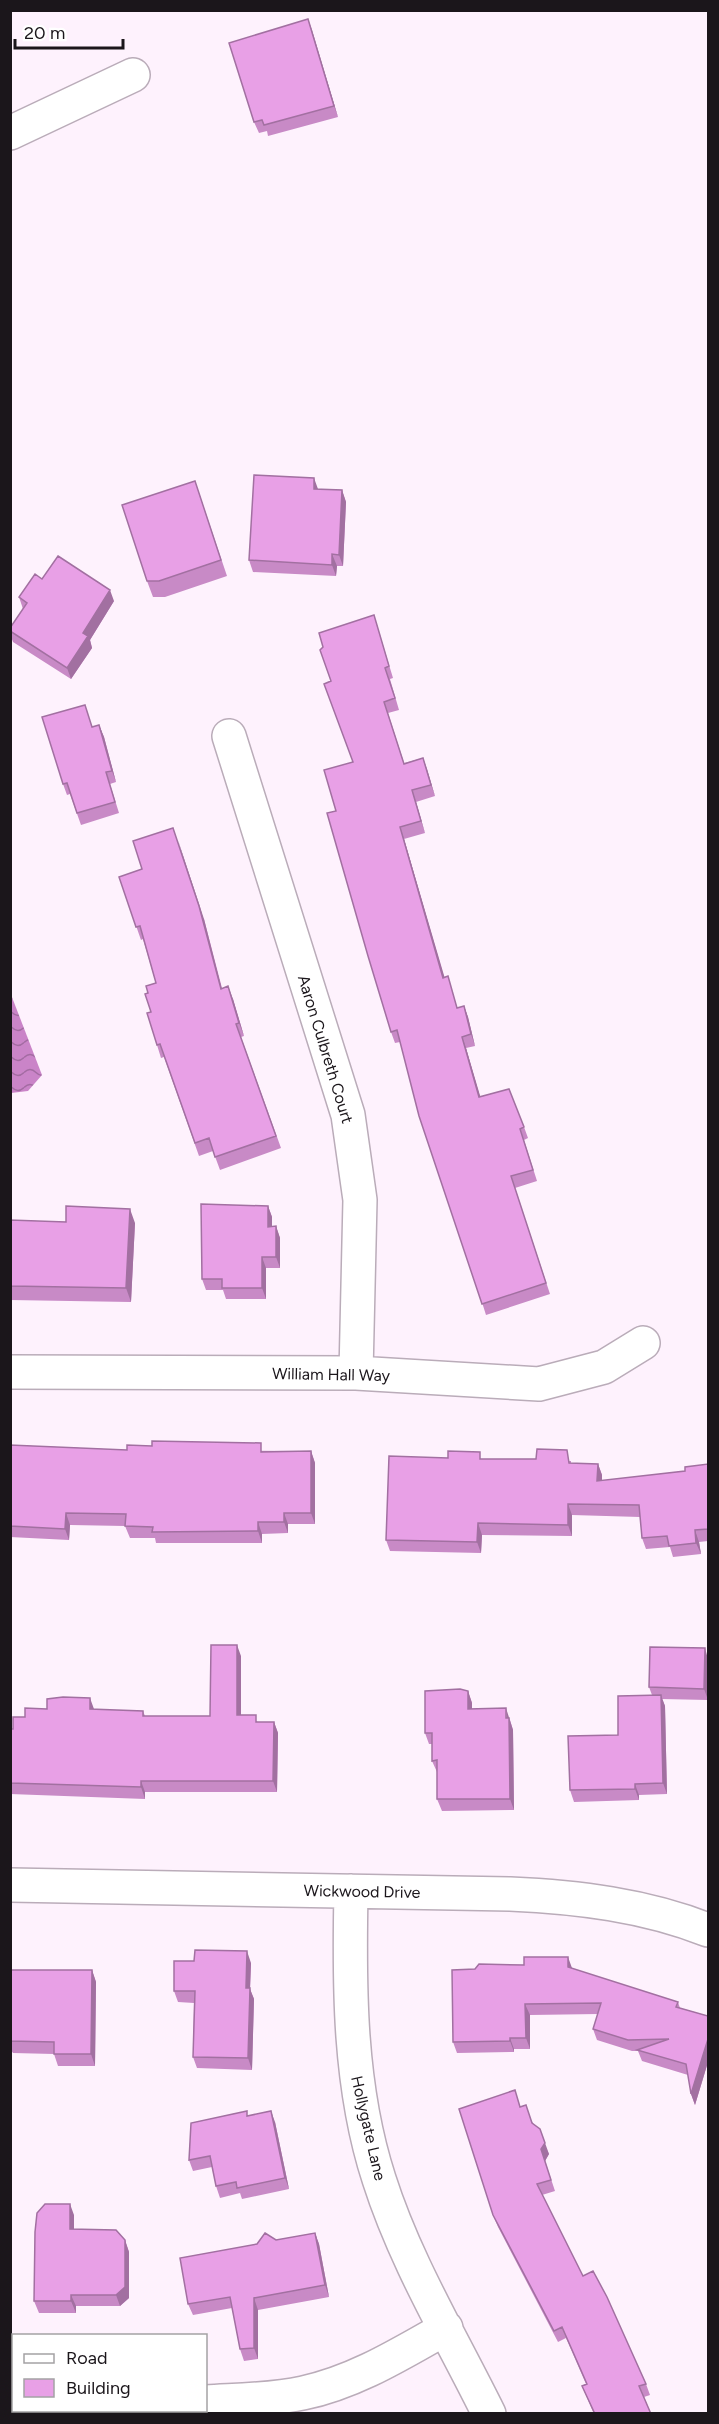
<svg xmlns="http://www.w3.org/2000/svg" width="719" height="2424" viewBox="0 0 719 2424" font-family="Figtree,sans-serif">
<defs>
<pattern id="water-waves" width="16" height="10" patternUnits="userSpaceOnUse" patternTransform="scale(1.5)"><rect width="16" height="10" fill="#ca84c8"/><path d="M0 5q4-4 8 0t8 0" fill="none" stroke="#a36ba2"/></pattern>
</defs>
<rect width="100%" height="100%" fill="#fef2fd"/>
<path fill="url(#water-waves)" d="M10,992L42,1075L28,1091L11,1093Z"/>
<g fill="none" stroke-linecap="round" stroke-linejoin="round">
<defs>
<path id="minor" d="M10,133L133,75
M229,736L348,1115L360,1200L356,1373
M10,1372L356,1373L539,1384L604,1367L643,1343
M10,1885L510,1894C577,1897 645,1905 708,1930
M351,1891C349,1987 349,2087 379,2179C405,2261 451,2337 489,2414
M10,2400H14
M206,2402C238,2400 271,2400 303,2393C355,2382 400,2354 446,2328"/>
</defs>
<use href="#minor" stroke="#baacb9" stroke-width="36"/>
<use href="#minor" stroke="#fff" stroke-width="33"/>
</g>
<path fill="#c88ac6" d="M308,19L338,117L268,136L267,131L259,133L254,122Z
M195,481L227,576L165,597H153L147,581Z
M318,489L342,490L346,502L343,566H337L336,576L253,572L249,560Z
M19,597L114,601L90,640L92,648L71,679L13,642L10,634V628L23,609Z
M374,615L393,678L390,679L399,710L388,713L404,763L423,758L435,796L416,802L425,833L404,839L444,977L448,976L457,1008L464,1006L468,1017L475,1046L466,1048L480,1097L524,1127L528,1138L524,1140L537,1181L515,1188L550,1294L486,1315L400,1042L395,1043L391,1032L336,811L353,762L331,681Z
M99,725L104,737L116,782L110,784L119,813L81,825L70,794L67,795L63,784L93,727Z
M119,877L204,919L222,988L233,999L244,1036L241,1037L281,1148L220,1170L213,1151L199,1156L164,1057L161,1058L157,1045L148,993L156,983L143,939L141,940Z
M268,1206L272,1217V1227L276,1226L280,1238V1268H266V1299H226L223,1290H206L202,1279Z
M10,1220L66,1222L135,1223L131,1302L10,1300Z
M10,1445L127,1450L311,1451L315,1463V1524H288V1533L262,1534V1543H156L155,1538H130L125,1526L70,1525L69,1540L10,1537Z
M483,1459L571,1461V1463L598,1464L602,1475V1481L685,1471L708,1464V1541L699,1542L701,1554L673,1557L670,1547L646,1549L642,1538L640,1517L572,1515V1536L482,1535L481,1553L390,1551L386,1540Z
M705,1648L708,1700L662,1699L665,1706L667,1794L639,1795V1800L574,1802L570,1790L652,1695L649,1687Z
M241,1656V1715L258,1722H274L278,1733L277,1792H145V1799L10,1794V1729H13L25,1717L47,1709L143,1711L145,1716H210Z
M468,1691L472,1703V1709L510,1720L513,1730L514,1810L442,1811L437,1799V1772L432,1761V1744H429L425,1733Z
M251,1963L250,1989L254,1999L252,2070L197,2068L193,2057L194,2003L178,2002L174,1991Z
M572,1969L678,2002L680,2008L708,2016V2062L695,2105L691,2094L688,2075L642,2061L638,2051H632L597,2040L593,2029L598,2014L530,2015V2049H514V2052L457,2053L453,2042Z
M10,1970H92L96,1982L95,2066H58L54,2054L13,2053L10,2049Z
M520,2107L533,2123L549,2154L545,2161L555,2191L542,2195L583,2276L646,2384L650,2395L644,2397L651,2414H594L582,2386L586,2384L566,2338L558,2342L498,2227L493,2215Z
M249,2116L275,2122L289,2189L242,2199L240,2193L220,2198L216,2186L212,2167L193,2171L189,2160Z
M74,2215V2229L125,2240L129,2252V2298L120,2306H76V2313H39L34,2301Z
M315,2233L319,2244L329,2297L258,2310V2359L244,2361L240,2349L232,2308L193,2315L188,2304L276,2240Z"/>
<path fill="#a270a1" d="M308,19L312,30L338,117L334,106Z
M314,478L318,489H314Z
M342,490L346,502L343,566L339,555Z
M332,554L337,566L336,576L332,565Z
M110,590L114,601L90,640L92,648L71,679L67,668L83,633Z
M99,725L104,737L116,782L112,771Z
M423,758L427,769L435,796L431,785Z
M412,790L416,802L425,833L421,821Z
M400,827L404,839L448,989L443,978Z
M178,840L204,919L225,1002L221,989Z
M228,986L233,999L244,1036L239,1023Z
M464,1006L468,1017L475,1046L471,1034Z
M462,1037L466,1048L484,1109L479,1097Z
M268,1206L272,1217V1238L268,1227Z
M130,1209L135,1223L131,1302L126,1288Z
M276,1226L280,1238V1268L276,1257Z
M262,1257L266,1268V1299L262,1288Z
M311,1451L315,1463V1524L311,1513Z
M598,1464L602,1475V1492L597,1481Z
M568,1504L572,1515V1536L568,1525Z
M66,1513L70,1525L69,1540L65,1529Z
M284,1513L288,1524V1533L284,1522Z
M258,1522L262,1534V1543L258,1531Z
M478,1523L482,1535L481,1553L477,1542Z
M695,1530L699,1542L701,1554L696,1543Z
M237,1645L241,1656V1726L237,1715Z
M705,1648L708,1659V1700L704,1689Z
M468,1691L472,1703V1720L468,1709Z
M661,1695L665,1706L667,1794L663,1783Z
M90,1698L94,1709H90Z
M506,1708L513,1730L514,1810L510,1799Z
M274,1722L278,1733L277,1792L273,1781Z
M141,1781L145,1792V1799L141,1787Z
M635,1784L639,1795V1800L635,1789Z
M247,1951L251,1963L250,1989L254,1999L252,2070L248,2058L246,1988Z
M568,1957L572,1968V1979L568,1967Z
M92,1970L96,1982L95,2066L91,2054Z
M525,2004L530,2015V2049L526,2038Z
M510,2038L514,2049V2052L510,2041Z
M708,2039V2062L695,2105L691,2094Z
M271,2111L275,2122L289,2189L285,2178Z
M540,2129L549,2154L545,2161L555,2191L541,2149Z
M70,2204L74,2215V2240L70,2229Z
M315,2233L319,2244L329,2297L325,2285Z
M125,2240L129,2252V2298L120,2306L116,2295Z
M71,2295L76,2306V2313L71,2301Z
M254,2298L258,2310V2359L254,2348Z"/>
<path fill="#e8a0e6" stroke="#a270a1" stroke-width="1.5" d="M308,19L334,106L264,125L262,120L254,122L229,43Z
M254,475L314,478V489L342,490L339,555L332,554V565L249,560Z
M195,481L221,560L159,581H147L122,505Z
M58,556L110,590L83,633L88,636L67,668L10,631V628L27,603L19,597L35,574L42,579Z
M374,615L389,666L385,668L395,698L384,702L404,764L423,758L431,785L412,790L421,821L400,827L443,978L448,976L457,1008L464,1006L471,1034L462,1037L479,1097L509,1089L524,1127L520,1129L533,1170L511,1176L546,1283L482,1304L419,1116L397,1030L391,1032L368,956L327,813L336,811L324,770L353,762L324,684L331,681L320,650L323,647L319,633Z
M85,705L92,727L99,725L112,771L106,772L115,802L77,813L67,783L63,784L42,717Z
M173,828L199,906L221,989L228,986L239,1023L236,1024L276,1136L215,1157L209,1138L195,1143L160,1044L157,1045L147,1013L151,1012L145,994L148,993L146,986L156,983L140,926L136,927L119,877L142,869L133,841Z
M201,1204L268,1206V1227L276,1226V1257H262V1288H222V1279H202Z
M66,1206L130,1209L126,1288L10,1286V1220L66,1222Z
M152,1441L261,1443V1452L311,1451V1513H284V1522H258V1531L152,1532L153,1527L125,1526L126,1514L66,1513L65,1529L10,1526V1445L127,1450V1445L152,1446Z
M537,1449L567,1450L569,1463L598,1464L597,1481L685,1471V1467L708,1464V1529L695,1530L696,1543L669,1546L667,1536L642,1538L639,1505L568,1504V1525L478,1523L477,1542L386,1540L389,1456L448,1458V1451L480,1452V1459H536Z
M211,1645H237V1715H256V1722H274L273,1781H141V1787L10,1783V1729H13V1717H25V1708L47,1709V1699L63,1697L90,1698V1709L143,1711V1716H210Z
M650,1647L705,1648L704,1689L649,1687Z
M460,1689L468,1691V1709L506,1708V1718H509L510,1799H437V1760L432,1761V1733H425V1691Z
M661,1695L663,1783L635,1784V1789L570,1790L568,1736L618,1735V1696Z
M195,1950L247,1951L246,1988H250L248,2058L193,2057L195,1991H174V1961H194Z
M524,1957H568V1967L678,2002L676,2007L708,2016V2039L691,2094L686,2064L637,2050L669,2039L628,2040L593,2029L601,2003L525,2004L526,2038H510V2041L453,2042L452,1970L475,1969L479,1964L524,1965Z
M10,1970H92L91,2054H54V2042L10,2041Z
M515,2090L520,2107L526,2105L532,2123L540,2129L545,2143L541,2149L551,2180L537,2184L583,2276L593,2271L607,2297L646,2384L639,2386L651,2414H595L582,2386L587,2384L562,2327L554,2331L493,2215L459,2109Z
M247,2111V2116L271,2111L285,2178L237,2188L236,2182L216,2186L210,2156L189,2160L191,2123Z
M45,2204H70V2229L116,2230L125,2240V2287L116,2295H71V2301H34L35,2232L37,2213Z
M265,2233L276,2240L315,2233L325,2285L254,2298V2348L240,2349L230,2297L188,2304L180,2258L257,2244Z"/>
<g text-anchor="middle" stroke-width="4.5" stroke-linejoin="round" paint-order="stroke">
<g font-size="16" fill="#1b161b" stroke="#fff">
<text transform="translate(326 1049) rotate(73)" y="6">Aaron Culbreth Court</text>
<text transform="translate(331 1374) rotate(1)" y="6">William Hall Way</text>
<text transform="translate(362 1891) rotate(1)" y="6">Wickwood Drive</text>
<text transform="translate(369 2128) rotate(77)" y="6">Hollygate Lane</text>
</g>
</g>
<rect width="719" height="2424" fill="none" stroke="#1b161b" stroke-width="24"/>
<rect x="12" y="2334" width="195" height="78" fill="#ffffff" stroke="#a4a2a4" stroke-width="1.5"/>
<rect x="24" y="2354" width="30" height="9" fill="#ffffff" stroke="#a4a2a4" stroke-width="1.5"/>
<text x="66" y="2364" font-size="18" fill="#1b161b">Road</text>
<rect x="24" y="2379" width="30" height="18" fill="#e8a0e6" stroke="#a4a2a4" stroke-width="1.5"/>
<text x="66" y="2394" font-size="18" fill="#1b161b">Building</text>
<path d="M15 39v9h108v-9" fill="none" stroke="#1b161b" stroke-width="3"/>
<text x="24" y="39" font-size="18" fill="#1b161b" stroke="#ffffff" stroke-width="4.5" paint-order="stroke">20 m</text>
</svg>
